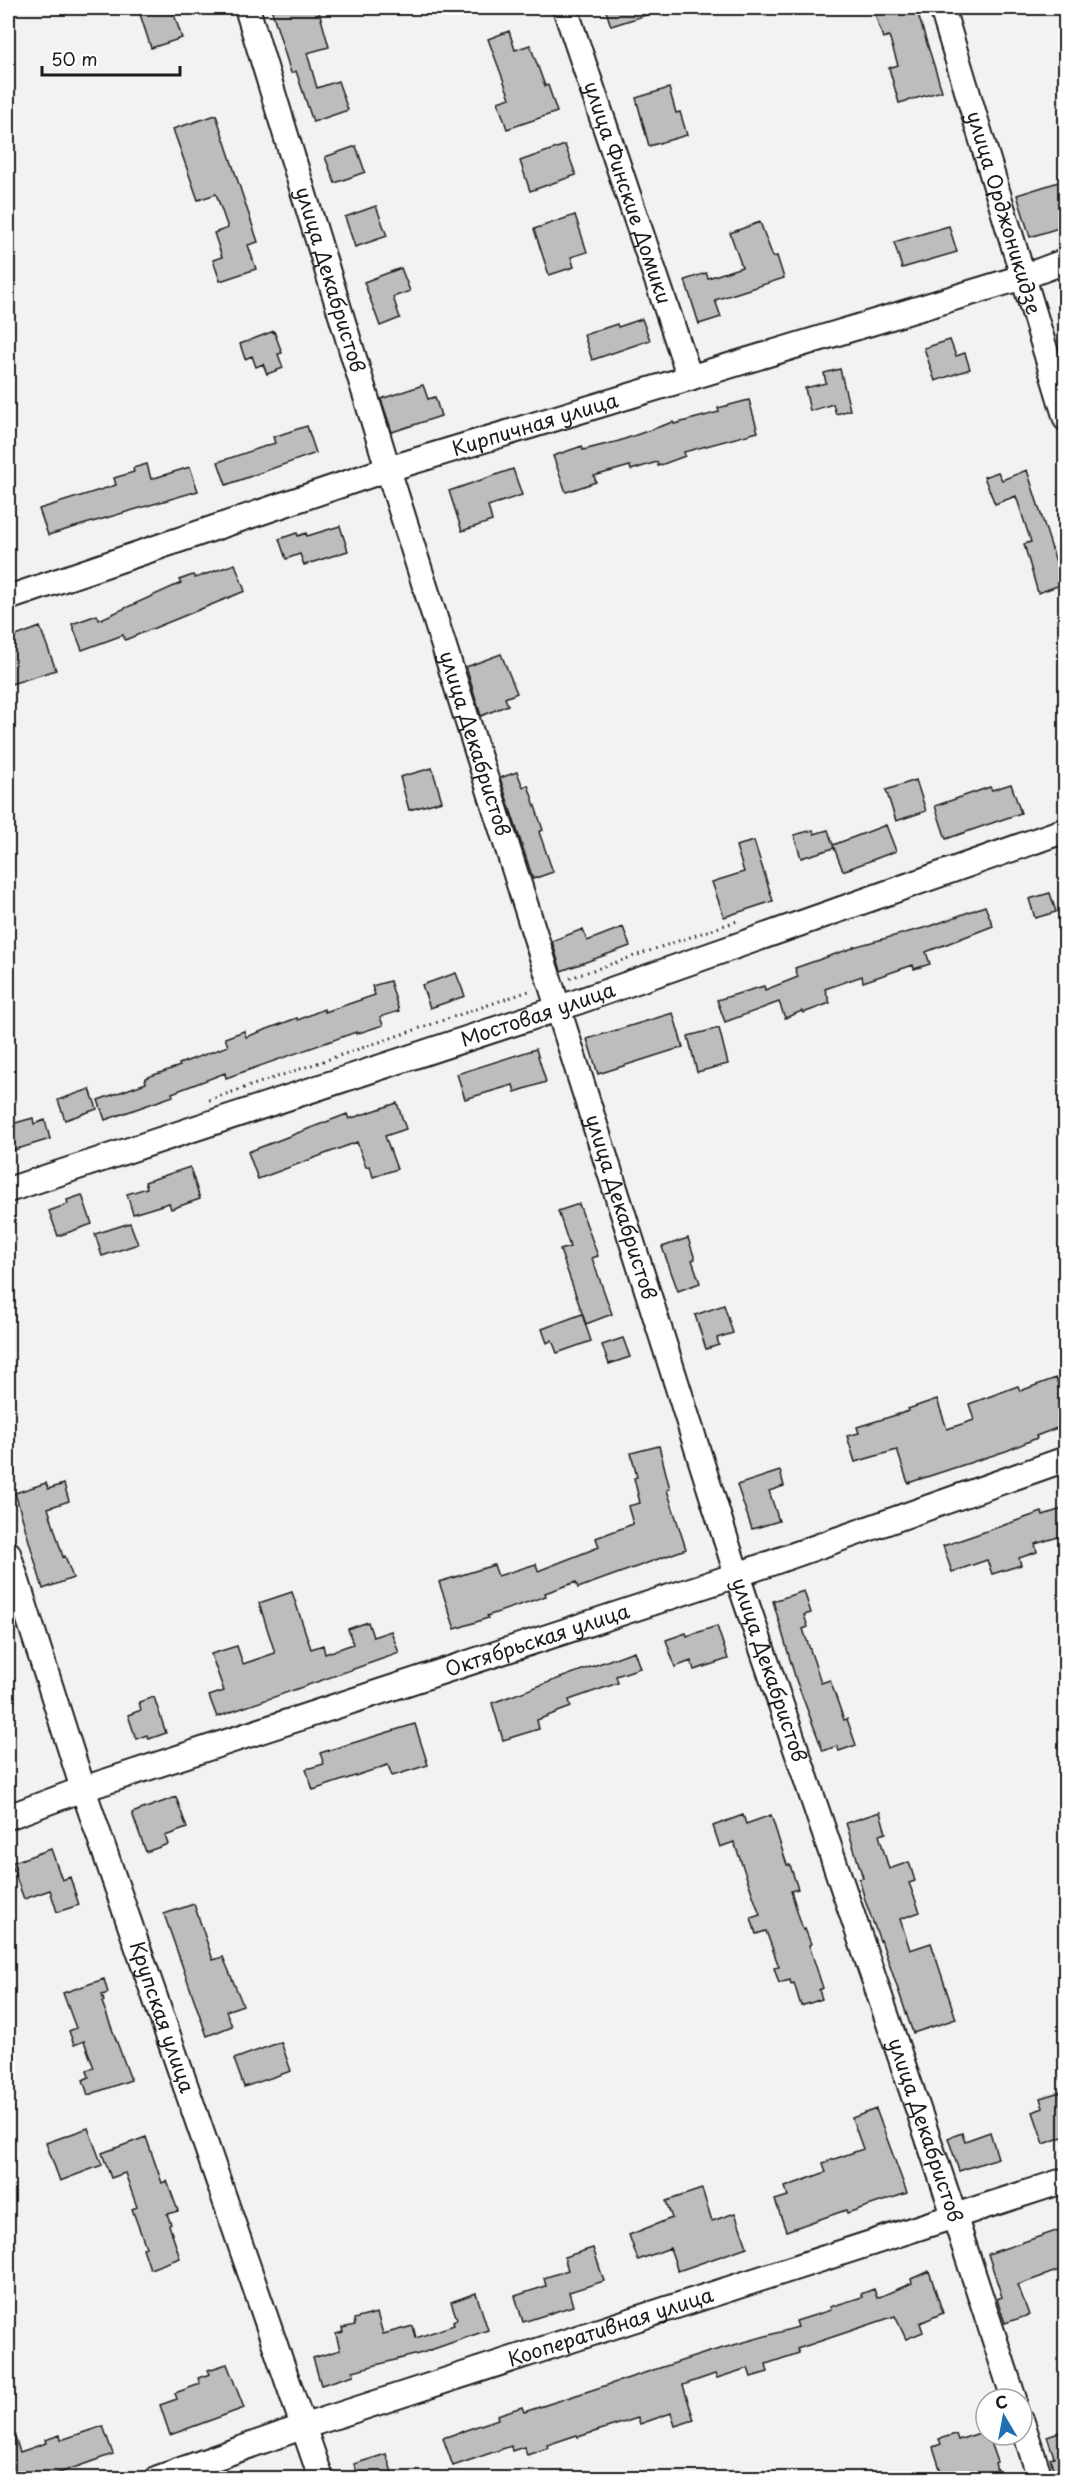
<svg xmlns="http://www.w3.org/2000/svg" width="1073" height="2486" viewBox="0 0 1073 2486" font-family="'Playpen Sans',sans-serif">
<rect width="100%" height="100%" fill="#f2f2f2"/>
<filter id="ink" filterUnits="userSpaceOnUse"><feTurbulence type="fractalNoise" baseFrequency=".0167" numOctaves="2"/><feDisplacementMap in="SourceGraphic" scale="12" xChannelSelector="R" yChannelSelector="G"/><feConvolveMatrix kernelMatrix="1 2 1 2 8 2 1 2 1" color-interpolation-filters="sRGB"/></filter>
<g filter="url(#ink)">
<path fill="#bdbdbd" stroke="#1c1c1c" stroke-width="1.5" d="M138,8H172L182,38L151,48Z
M271,8H318L329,47L307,53L317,88L338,81L348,110L313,122L296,71L291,73Z
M605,8H658L659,11L611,26Z
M873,8H916L942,91L899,103L889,68L898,65L889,36L883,38Z
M509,31L515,50L530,45L545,86L548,85L557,112L507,129L498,102L510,98L488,39Z
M669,88L676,113L680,112L687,135L649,146L636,98Z
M216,115L258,242L248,245L256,269L220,281L213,260L222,257L214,233L228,228L216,194L198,200L173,129Z
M565,145L576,175L530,191L520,161Z
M356,146L365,172L335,183L325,157Z
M1065,180V226L1030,237L1017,195Z
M376,206L387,236L355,247L345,217Z
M575,215L587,252L571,257L574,267L549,275L534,229Z
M760,222L773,257L777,256L784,278L715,300L721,317L699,324L685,280L706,273L708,278L742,267L730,233Z
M949,226L957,252L902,268L894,242Z
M401,268L410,291L393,297L400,318L380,326L364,282Z
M642,319L650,340L592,360L584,335L617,324L618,327Z
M274,331L282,353L278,354L283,368L267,374L263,364L256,367L252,356L245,359L240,344Z
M950,340L956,356L965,353L970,369L935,381L924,348Z
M840,369L850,410L836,414L833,404L810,411L805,388L826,383L824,373Z
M423,385L428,399L435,397L441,416L392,432L381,399Z
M749,400L758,432L684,452L685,456L658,466L657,462L631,470L630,466L594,476L596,482L566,492L553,456L582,446L583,450L619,441L673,422L674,424L719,412L718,408Z
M307,426L316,453L226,485L218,462L275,443L273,437Z
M147,464L151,479L190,467L198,491L48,535L39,509L116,485L114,478L134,472L133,468Z
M513,469L522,495L488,506L492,521L462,531L449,491Z
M1027,470L1063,584L1038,593L1024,544L1031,542L1016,496L995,504L984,477L998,472L1002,480Z
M340,526L348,551L304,565L300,554L286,559L279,539L297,533L298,536L306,533L307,536Z
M235,564L245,591L125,640L123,635L82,650L72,624L97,615L99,620L181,583L179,580L193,575L195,578Z
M40,627L56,670L8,685V639Z
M501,654L517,693L505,698L508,705L481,716L466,667Z
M432,768L442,801L409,810L400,777Z
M517,772L523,787L528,785L543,830L539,832L553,872L533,879L500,778Z
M916,780L926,811L896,821L886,790Z
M1011,784L1021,813L946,839L935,806L990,787L992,790Z
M886,825L896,851L843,871L833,845Z
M813,830L814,834L828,830L834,848L801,858L794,835Z
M754,841L773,901L724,917L712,882L744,872L736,846Z
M1050,893L1056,912L1035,918L1029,899Z
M985,906L993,926L926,952L930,964L914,969L913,965L863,982L862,976L825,989L830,1003L803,1013L802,1011L785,1018L779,1002L725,1022L717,1000L764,986L765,990L798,977L795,968L853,948V947L931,926Z
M623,927L630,946L561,971L552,941L583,929L587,941Z
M456,973L465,996L430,1008L422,985Z
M390,981L399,1011L380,1017L383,1025L356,1034V1032L226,1078L225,1073L172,1093L173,1096L105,1120L98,1100L146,1083L145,1078L180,1066L179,1064L228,1046L225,1038L244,1031L246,1037L297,1018L298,1020L324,1009L325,1012L375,995L372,986Z
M673,1013L683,1047L598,1074L587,1039Z
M719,1028L728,1064L697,1072L688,1036Z
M536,1049L546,1082L515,1092L513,1085L465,1099L457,1074Z
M90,1089L97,1109L65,1120L58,1100Z
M397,1103L406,1129L385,1136L397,1169L373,1177L370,1166L366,1167L357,1142L258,1179L248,1152L347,1114L349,1119Z
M33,1118L34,1124L45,1120L50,1139L14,1150L8,1125Z
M190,1167L200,1199L171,1209L169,1203L133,1214L127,1194L147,1188L145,1182Z
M82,1195L92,1224L58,1236L49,1211L68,1204L67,1200Z
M579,1204L598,1256L592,1258L612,1314L586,1324L560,1250L570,1247L558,1211Z
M130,1223L138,1244L102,1256L95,1234Z
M688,1238L695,1259L692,1260L700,1283L678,1291L662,1247Z
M724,1305L733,1333L717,1338L719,1345L706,1349L695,1315Z
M582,1314L591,1341L557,1353L552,1340L547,1343L542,1329Z
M623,1338L630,1357L609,1364L602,1345Z
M1056,1378L1065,1406V1425L1036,1436L1037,1438L1006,1451L908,1483L897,1450L855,1462L847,1436L859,1433L857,1427L909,1411L908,1409L937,1399L947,1429L974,1420L969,1404L1018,1386L1020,1391Z
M659,1446L670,1489L667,1490L686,1549L578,1588L576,1582L545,1593L546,1596L487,1616L488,1618L455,1629L439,1582L494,1565L498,1576L536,1564L538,1571L599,1547L596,1538L633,1524L628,1506L640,1503L634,1478L637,1477L631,1453Z
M780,1471L784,1486L769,1491L779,1521L752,1529L737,1485Z
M46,1483L48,1489L64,1484L69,1501L48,1508L63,1557L65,1556L73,1578L43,1589L15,1493Z
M1065,1508V1535L1035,1544L1037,1552L1019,1558L1021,1565L992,1574L987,1560L952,1572L943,1546L1042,1512L1043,1515Z
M804,1591L811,1613L804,1615L808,1627L803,1629L818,1673L821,1683L830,1680L844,1720L847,1719L856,1745L839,1751L837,1746L823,1751L796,1680L773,1601Z
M292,1592L311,1649L323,1645L325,1654L353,1644L348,1629L368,1622L373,1637L391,1631L399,1653L217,1717L209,1696L224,1691L211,1654L237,1646L243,1664L275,1653L259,1603Z
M717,1626L728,1659L694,1670L691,1661L675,1667L666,1640L686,1633L687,1636Z
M634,1651L640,1668L616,1676L618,1683L569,1700L571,1707L537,1720L539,1729L503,1740L492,1703Z
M154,1697L166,1733L149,1739L147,1735L136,1739L128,1715L141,1710L139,1702Z
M415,1724L428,1765L392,1776L388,1765L313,1790L306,1769L324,1764L320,1753Z
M176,1797L187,1828L165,1836L168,1844L146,1852L132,1813Z
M880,1812L886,1833L879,1835L889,1869L909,1862L915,1881L909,1883L920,1912L900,1919L910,1950L931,1943L956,2019L913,2033L881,1940L880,1941L866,1903L859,1879L863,1878L846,1823Z
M743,1815L746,1824L771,1815L787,1865H790L798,1889L791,1891L803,1930L805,1929L811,1944L809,1945L823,1988L819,1990L822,1999L801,2006L794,1983L791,1984L790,1980L779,1983L774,1968L779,1967L766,1931L756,1934L751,1918L760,1915L734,1842L720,1847L713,1826Z
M51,1849L62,1880L70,1877L79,1905L57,1912L50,1890L24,1899L11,1863Z
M194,1904L213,1960L223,1957L243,2005L226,2011L232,2026L207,2036L164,1914Z
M104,1979L108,1993L102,1995L104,2001L102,2002L131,2080L88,2095L83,2080L89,2077L87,2070L94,2068L84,2041L74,2045L69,2031L76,2028L63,1993Z
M281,2042L291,2071L244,2087L234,2059Z
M1060,2092L1065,2109V2136L1044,2144L1033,2112L1043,2108L1040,2098Z
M876,2109L907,2193L847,2213L846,2210L786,2231L775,2200L788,2196L785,2187L826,2172L823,2163L863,2149L852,2118Z
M88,2128L102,2165L60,2181L46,2143Z
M990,2132L998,2158L959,2171L948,2138L962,2133L965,2141Z
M146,2137L162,2183L167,2181L178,2211L167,2214L171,2224L169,2225L180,2258L150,2269L143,2248L146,2247L132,2209L137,2207L125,2173L111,2178L102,2153Z
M702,2189L712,2221L735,2213L747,2247L678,2271L670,2248L638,2260L629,2235L672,2218L666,2201Z
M1065,2228V2268L1018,2285L1029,2315L1005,2323L997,2299L1002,2297L988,2254Z
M593,2248L604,2281L569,2292L573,2306L523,2322L515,2296L546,2286L544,2278L568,2270L564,2257Z
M929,2271L943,2313L920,2323L923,2332L906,2339L895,2316L797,2349L799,2353L766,2364L768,2372L751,2377L748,2368L717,2378L715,2374L683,2385L694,2420L675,2426L671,2413L640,2424L638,2418L578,2437L577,2435L547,2445L548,2448L527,2455L524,2447L512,2451L511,2446L453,2466L443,2438L498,2419L497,2415L522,2407L524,2412L709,2352L798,2327L796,2321L831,2310L830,2307L862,2297L861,2294L874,2289L877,2298L912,2283L911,2279Z
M476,2293L488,2330L422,2353L353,2371L354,2375L321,2385L313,2358L340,2350L336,2334L343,2332L342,2328L355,2325L354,2319L377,2313L383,2334L413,2326L416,2338L454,2325L453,2321L457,2319L451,2302Z
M227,2364L244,2408L170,2435L160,2405L177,2399L175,2393L200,2384L198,2378L210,2374L208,2370Z
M8,2423H10L20,2452L46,2443L45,2440L60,2435L61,2440L103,2426L113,2454L45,2478H8Z
M1065,2430V2478H1056L1050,2458L1054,2457L1047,2436Z
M986,2431L997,2462L995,2463L999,2478H969L967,2472L943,2478L933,2447L941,2444L939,2439L956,2434L958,2440Z
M386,2454L393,2475L384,2478H359L354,2464Z"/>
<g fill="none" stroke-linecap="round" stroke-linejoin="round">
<defs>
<g id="minor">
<path id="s1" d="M247,8L388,469L737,1575L955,2218L1014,2399"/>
<path id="s2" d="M565,8L690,378"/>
<path id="s3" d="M942,8L1066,419"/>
<path id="s4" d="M8,598L388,469L1023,277L1066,261"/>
<path id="s5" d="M8,1190L557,1009L1066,830"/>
<path id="s6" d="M8,1553L83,1789L321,2478"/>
<path id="s7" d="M8,1817L83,1789L737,1575L1066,1459"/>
<path d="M1022,2422L1040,2478"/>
<path id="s8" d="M158,2478L305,2426L1066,2180"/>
</g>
</defs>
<use href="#minor" stroke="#1c1c1c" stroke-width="28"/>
<path stroke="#1c1c1c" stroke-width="3" stroke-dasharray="1.5 4.5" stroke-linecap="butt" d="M570,978L740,920
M209,1100L532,990"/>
<use href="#minor" stroke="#fff" stroke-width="24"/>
</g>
</g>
<g text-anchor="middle" stroke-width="4.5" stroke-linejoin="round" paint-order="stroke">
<g font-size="20" fill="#1c1c1c" stroke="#fff">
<text dy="7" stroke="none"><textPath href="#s2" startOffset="195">улица Финские Домики</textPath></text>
<text dy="7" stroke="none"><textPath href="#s3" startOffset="214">улица Орджоникидзе</textPath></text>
<text dy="7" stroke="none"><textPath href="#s1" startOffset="284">улица Декабристов</textPath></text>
<text dy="7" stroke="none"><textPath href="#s4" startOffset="555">Кирпичная улица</textPath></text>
<text dy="7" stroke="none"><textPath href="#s1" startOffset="770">улица Декабристов</textPath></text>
<text dy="7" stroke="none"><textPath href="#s5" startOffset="558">Мостовая улица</textPath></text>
<text dy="7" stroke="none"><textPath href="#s1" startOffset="1256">улица Декабристов</textPath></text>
<text dy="7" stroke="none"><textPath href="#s7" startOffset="558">Октябрьская улица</textPath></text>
<text dy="7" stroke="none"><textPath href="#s1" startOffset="1742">улица Декабристов</textPath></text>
<text dy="7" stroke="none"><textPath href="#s6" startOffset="489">Крупская улица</textPath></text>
<text dy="7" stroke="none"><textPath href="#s1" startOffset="2228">улица Декабристов</textPath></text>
<text dy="7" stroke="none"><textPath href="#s8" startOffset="477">Кооперативная улица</textPath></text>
</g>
</g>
<rect width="1073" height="2486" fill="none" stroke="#fff" stroke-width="30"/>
<rect x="15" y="15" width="1043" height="2456" fill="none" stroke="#1c1c1c" stroke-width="2" filter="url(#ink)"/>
<g transform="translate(1004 2417) rotate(350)"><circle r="28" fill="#ffffff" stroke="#a4a4a4" stroke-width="1.5"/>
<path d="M0-4.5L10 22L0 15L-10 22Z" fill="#1f6fb2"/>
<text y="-9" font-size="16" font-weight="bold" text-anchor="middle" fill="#1c1c1c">С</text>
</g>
<path d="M42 66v9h138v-9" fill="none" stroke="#1c1c1c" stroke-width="3"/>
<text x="51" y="66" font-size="18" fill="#1c1c1c" stroke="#ffffff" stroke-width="4.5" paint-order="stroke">50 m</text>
</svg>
